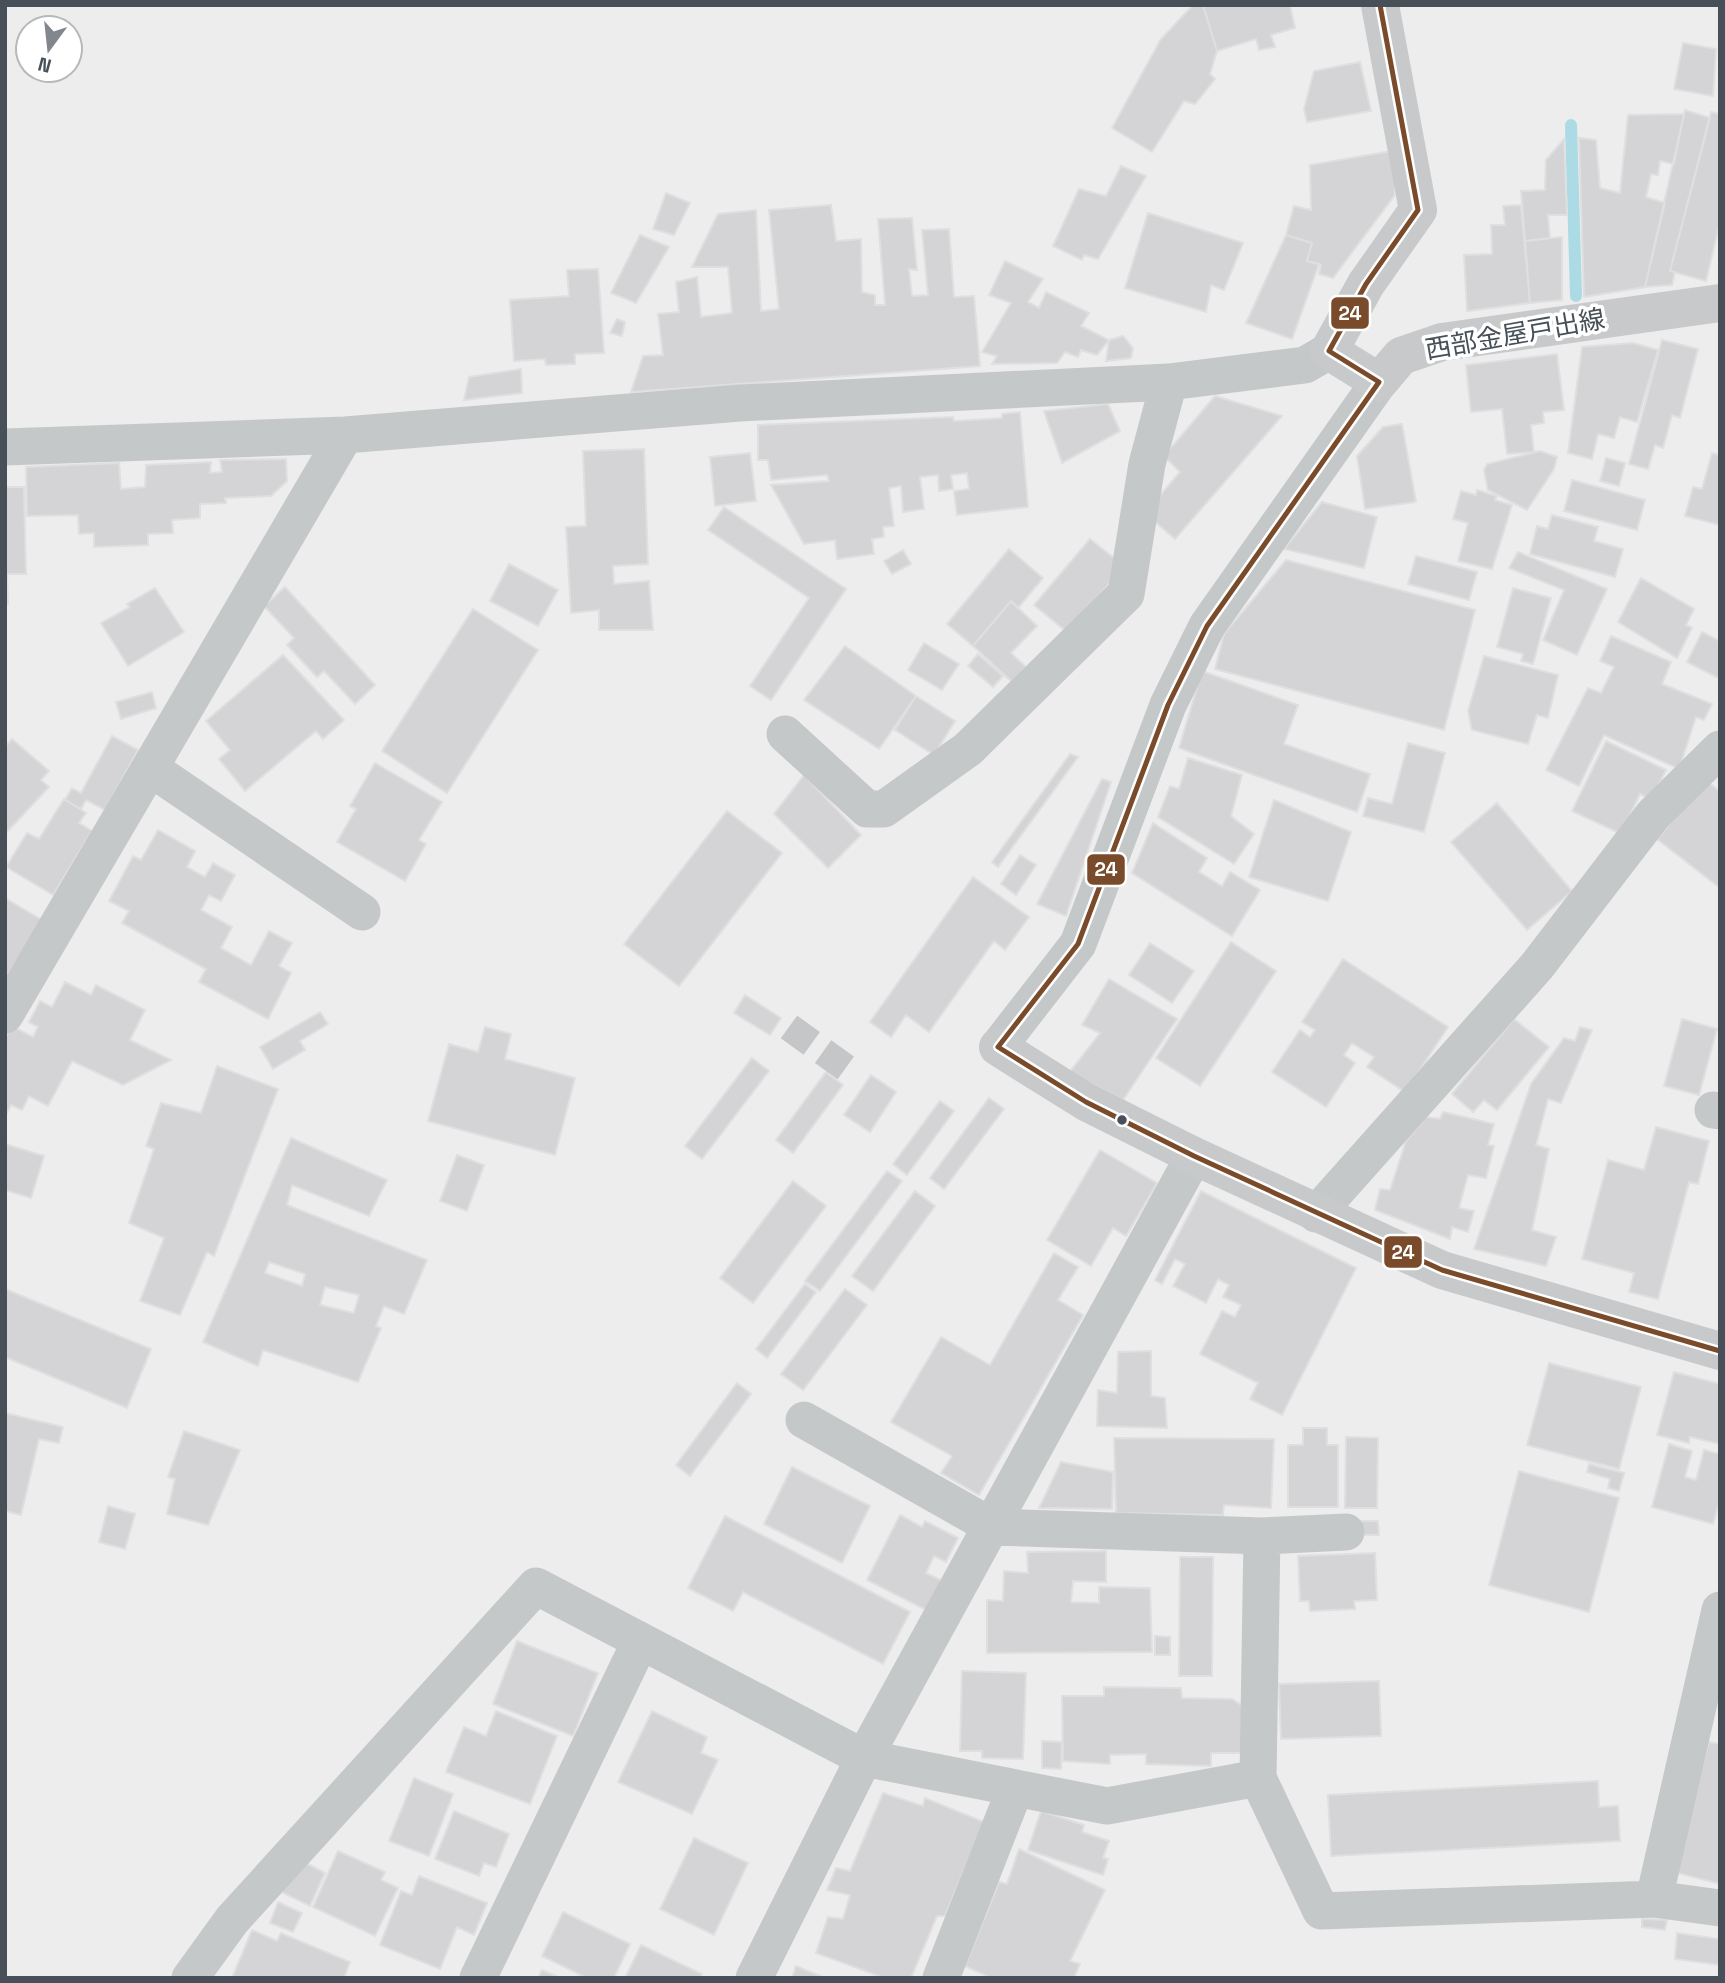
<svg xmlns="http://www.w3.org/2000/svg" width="1725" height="1983" viewBox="0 0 1725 1983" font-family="'Space Grotesk','Noto Sans JP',sans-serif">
<rect width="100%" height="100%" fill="#eeeded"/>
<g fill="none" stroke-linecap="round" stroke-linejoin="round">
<path stroke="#acdbe5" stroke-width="12" d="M1571,125L1576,296"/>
</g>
<path fill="#d4d4d6" stroke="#dfdfe0" stroke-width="2" fill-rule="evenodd" d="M1193,5H1203L1217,51L1210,74L1215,79L1195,104L1184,101L1152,152L1112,128L1161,39Z
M1203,5H1290L1295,28L1271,35L1275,47L1259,50L1256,39L1217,51Z
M1683,43L1716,49L1713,96L1674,89Z
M1360,62L1371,111L1307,122L1304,109L1314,71Z
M1685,110L1710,118L1670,271L1675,272L1672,285L1645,287Z
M1711,112L1720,114V222L1706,281L1670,271Z
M1684,114L1674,164L1660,161L1658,175L1651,174L1646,197L1665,203L1645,287L1584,297L1579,138L1596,140L1600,188L1620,193L1628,115Z
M1564,139L1567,215H1548L1550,238L1525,241L1521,191L1545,190L1546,160Z
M1392,151L1397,171L1394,196L1333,278L1319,274L1321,265L1307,261L1312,243L1286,235L1294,206L1311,210L1310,165Z
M1121,166L1146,176L1098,259L1084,255L1082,260L1053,246L1079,189L1106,196Z
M666,193L690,203L674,235L653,229Z
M831,205L836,241L861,239L862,292L875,295V305H885L878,219L912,218L917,270L909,269L912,296L928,295L922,230L949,229L954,297L974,296L980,366L631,392L643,356L663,355L658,314L679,312L676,282L697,277L701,317L732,313L728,267H692L718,214L756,210L761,311L779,309L769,210Z
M1521,205L1530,303L1467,311L1464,255L1492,254L1491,225H1505L1503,206Z
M1148,213L1243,243L1224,290L1211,285L1206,312L1125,288Z
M640,235L669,247L636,303L611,293Z
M1286,235L1312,243L1307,261L1319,264L1292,339L1246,323Z
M1562,237V300L1530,303L1525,241Z
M1005,261L1043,279L1028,302L1039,308L1046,292L1089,313L1081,326L1109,340L1097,355L1081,350L1078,357L1065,352L1057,363L992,364L997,356L982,352L1011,303L989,295Z
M598,269L604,353L575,354V364L546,365L545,359L514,361L510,300L569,296L567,270Z
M617,319L625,322L622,336L610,333Z
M1123,336L1133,348L1131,358L1106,361L1109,340Z
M1662,340L1698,349L1680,418L1672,415L1663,448L1655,445L1648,469L1629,464Z
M1633,343L1658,350L1637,422L1620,417L1614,438L1598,434L1592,459L1568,453L1582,347Z
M1557,354L1564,410L1543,412L1544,423L1531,425L1534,452L1507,454L1502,409L1471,412L1466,365Z
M521,369L522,393L464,400L469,377Z
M1215,396L1282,416L1175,539L1145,513L1180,472L1164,456Z
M1108,404L1120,431L1062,463L1044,411Z
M1020,412L1028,507L957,515L954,491L969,489L967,473L951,475L953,489L939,491L938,475L920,477L924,509L903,512L901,486L889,488L894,526L883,527L884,537L872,539L874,554L837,559L835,540L804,544L771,485L829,481L827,475L771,480L768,460H758V425L953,417L954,421L1002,418V414Z
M1402,424L1416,502L1365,509L1357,456L1383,427Z
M644,449L648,564L613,566L614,584L649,581L653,630H599V610L571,613L566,527L586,526L583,451Z
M1540,451L1557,457L1554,469L1527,510L1488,490L1484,470L1487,464Z
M750,453L756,501L715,506L710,457Z
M1712,453L1720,455V525L1685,516L1693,487L1702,489Z
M1606,458L1625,463L1619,486L1600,481Z
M286,459L287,481L271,496L225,498L226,503L200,504V518L172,520L173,533L148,534V545L94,547V533L79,534L78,515L27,516L26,467L119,463L121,489L145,487L146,465L211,462L210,473L222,472L220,460Z
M1572,480L1645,500L1637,530L1564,511Z
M5,487H24L26,574H7L8,604H5Z
M1477,490L1497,496L1495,500L1512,505L1492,569L1458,561L1468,523L1453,519L1461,491L1476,495Z
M1322,502L1377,517L1364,568L1284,549Z
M724,507L846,589L771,700L750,686L809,598L708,530Z
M1552,515L1598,527L1594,541L1623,549L1615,577L1530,554L1537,526L1548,529Z
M1090,539L1124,566L1068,633L1034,605Z
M1009,549L1043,578L1018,608L1011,601L973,646L947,624Z
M903,550L911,564L892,574L884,561Z
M1518,552L1607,589L1577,655L1543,640L1564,590L1509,568Z
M1416,556L1477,572L1469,600L1408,584Z
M1286,560L1475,610L1444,730L1215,669L1224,634Z
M509,564L558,590L538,626L490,601Z
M1641,578L1694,609L1686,625L1692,628L1677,658L1618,622Z
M285,587L375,685L355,704L324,671L317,677L287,645L294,638L264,606Z
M155,588L184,632L128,666L101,623L130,607L127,604Z
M1513,588L1551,598L1533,664L1521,661L1523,654L1497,647Z
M1011,601L1037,626L1011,653L1026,667L1012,682L973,646Z
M473,609L538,650L447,793L382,751Z
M1702,632L1720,641V679L1687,662Z
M1611,636L1671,662L1662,684L1712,704L1704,720L1696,717L1679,769L1604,735L1579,786L1546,770L1588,688L1601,693L1614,667L1600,661Z
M924,643L959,664L942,690L908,670Z
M845,646L916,696L879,749L804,700Z
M978,654L1003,676L993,687L968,666Z
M283,655L344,720L323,739L316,731L245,791L219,759L230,750L206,721Z
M1484,656L1558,675L1548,718L1537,715L1528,744L1472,730L1468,711Z
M1202,671L1298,705L1284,744L1370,774L1357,812L1179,748Z
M152,692L156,708L121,719L116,702Z
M916,696L955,721L934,755L895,730Z
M112,736L138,750L105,810L86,800L81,809L65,800L72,788L81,793Z
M12,739L49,771L41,780L49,787L5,834V747Z
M1606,741L1666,770L1651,800L1640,794L1621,834L1572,811Z
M1408,743L1445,753L1424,832L1363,816L1368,798L1392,804Z
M1070,754L1078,757L998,867L992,862Z
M1188,758L1242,775L1231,816L1254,834L1234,864L1158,817L1170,786L1179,789Z
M375,763L442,802L419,840L426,844L405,881L337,842L356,809L350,806Z
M804,775L861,835L828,868L774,814Z
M1102,779L1111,782L1066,916L1037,904Z
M1706,780L1720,792V888L1657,839Z
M64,799L86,813L79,823L92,831L53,895L6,867L27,833L39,839Z
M1274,800L1351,832L1328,901L1249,877Z
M1497,803L1572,891L1527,930L1451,842Z
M727,811L782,853L679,986L624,944Z
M1153,823L1207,858L1199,872L1222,886L1230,872L1260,890L1232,936L1132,873Z
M158,830L195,851L187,867L205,877L213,863L235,875L221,901L209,895L201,910L232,927L221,948L251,965L269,931L292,943L279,966L291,973L268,1019L199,982L206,969L122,923L129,911L109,901L133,856L141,860Z
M1020,855L1036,865L1016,895L1001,884Z
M973,877L1029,917L1005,950L994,941L929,1032L906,1015L891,1037L870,1022Z
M5,898L42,920L5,979Z
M1231,942L1276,971L1200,1086L1156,1058Z
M1150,943L1194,971L1172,1003L1129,975Z
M1343,959L1448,1027L1405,1092L1367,1067L1374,1057L1352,1043L1344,1055L1355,1063L1326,1107L1272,1072L1300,1030L1310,1037L1315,1030L1302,1022Z
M1109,979L1177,1019L1123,1100L1069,1073L1100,1033L1082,1025Z
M65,982L91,995L96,985L145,1010L130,1040L171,1060L123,1085L72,1061L48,1106L29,1096L22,1110L11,1105L6,1115L5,1039L12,1026L33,1037L38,1027L29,1022L40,1001L52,1007Z
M745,995L781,1018L770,1035L734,1013Z
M320,1012L328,1024L300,1041L305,1050L273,1069L260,1047Z
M1514,1019L1549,1047L1497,1110L1484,1100L1473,1112L1452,1094Z
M1682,1019L1717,1029L1699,1095L1664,1086Z
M485,1027L511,1034L505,1059L575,1078L555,1155L428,1121L449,1044L478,1052Z
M1580,1027L1592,1030L1561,1103L1548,1099L1536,1145L1549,1149L1532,1230L1556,1237L1546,1266L1474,1249L1531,1084L1564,1038L1575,1041Z
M752,1058L769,1071L702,1159L685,1146Z
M217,1066L278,1089L214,1256L207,1252L180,1315L140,1301L164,1238L129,1223L154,1149L146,1146L161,1103L201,1113Z
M826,1072L843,1085L793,1153L776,1140Z
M871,1075L896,1092L870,1132L844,1115Z
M989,1098L1004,1109L944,1189L930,1178Z
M940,1101L954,1111L907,1175L893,1164Z
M1443,1112L1494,1124L1488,1145L1494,1146L1486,1178L1468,1175L1459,1208L1474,1211L1468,1232L1452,1227L1450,1239L1375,1210L1380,1189L1390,1190L1406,1141L1426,1117L1440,1119Z
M1656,1127L1709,1141L1698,1184L1689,1182L1658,1299L1629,1292L1634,1273L1582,1259L1608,1160L1644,1170Z
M291,1138L387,1180L369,1216L292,1185L287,1205L427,1260L404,1314L384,1306L376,1326L381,1328L358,1382L263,1350L258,1366L203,1342ZM269,1262L305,1274L302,1286L265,1273ZM325,1287L359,1295L354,1313L320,1305Z
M5,1144L44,1156L31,1198L5,1190Z
M1100,1150L1157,1183L1126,1236L1113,1228L1091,1266L1047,1240Z
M457,1155L484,1165L467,1211L440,1201Z
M887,1171L902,1181L820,1291L805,1281Z
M793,1181L826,1206L753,1303L720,1278Z
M915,1191L935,1206L873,1291L852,1276Z
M1201,1191L1356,1268L1282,1415L1250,1399L1258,1383L1200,1354L1222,1311L1235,1317L1241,1305L1223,1297L1229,1285L1218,1279L1206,1303L1173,1286L1185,1264L1175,1259L1162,1284L1155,1280Z
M1054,1253L1078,1267L1058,1300L1083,1315L979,1495L941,1473L952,1456L891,1422L941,1337L990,1365Z
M805,1284L816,1292L767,1358L756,1349Z
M5,1289L151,1349L127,1408L5,1357Z
M845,1289L867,1305L803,1390L781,1374Z
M1151,1351V1396L1165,1398L1167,1428L1097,1426L1098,1390L1117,1393L1118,1352Z
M1549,1363L1641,1387L1619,1469L1527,1445Z
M1674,1372L1720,1384V1444L1690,1437L1689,1443L1657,1435Z
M737,1383L751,1394L690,1476L676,1465Z
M5,1413L63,1427L59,1443L39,1439L21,1515L5,1511Z
M1303,1428H1327V1445H1338V1507H1288V1445H1303Z
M184,1431L240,1450L208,1525L167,1514L175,1479L168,1477Z
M1346,1437L1378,1438L1377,1508H1345Z
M1114,1438L1274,1439L1271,1508L1224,1505L1223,1515L1116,1513Z
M1669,1444L1692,1451L1685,1477L1696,1480L1704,1450L1720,1454V1499L1713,1524L1652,1507Z
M1061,1462L1113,1472L1112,1509L1039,1508Z
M1589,1464L1624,1473L1619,1491L1608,1488L1610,1479L1587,1472Z
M792,1467L870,1506L842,1563L764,1524Z
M1519,1471L1619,1498L1589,1612L1489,1585Z
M108,1506L135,1514L125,1549L99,1542Z
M900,1515L922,1527L925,1521L958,1538L946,1562L934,1556L926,1573L943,1581L928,1611L867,1580Z
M725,1516L910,1612L883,1664L743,1592L733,1611L688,1588Z
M1357,1521H1378L1379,1535H1357Z
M1106,1551V1582L1073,1581L1071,1602L1099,1603V1587L1150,1588L1152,1652L987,1653V1600L1003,1601L1004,1571L1028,1573L1027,1552Z
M1375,1553L1377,1600L1354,1601L1355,1609L1310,1611L1309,1601H1300L1298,1556Z
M1180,1557H1213L1212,1676H1179Z
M1155,1636L1170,1637V1655H1155Z
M517,1641L598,1673L573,1736L493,1704Z
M962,1671L1026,1673L1023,1759L982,1758V1751H960Z
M1379,1681L1381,1736L1281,1739L1279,1684Z
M1104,1687L1181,1688L1182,1698L1232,1699L1244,1707V1753H1211V1766L1146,1764V1754L1110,1755V1764L1063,1761L1062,1696H1104Z
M496,1711L557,1736L530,1804L446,1772L464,1727L486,1736Z
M652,1711L707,1737L701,1753L718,1760L692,1814L618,1782Z
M1042,1741L1062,1742L1061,1769L1042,1768Z
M1709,1742L1720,1744V1884L1674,1872Z
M414,1778L453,1794L429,1856L389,1841Z
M1598,1781L1599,1807L1618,1806L1620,1841L1331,1856L1328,1795Z
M883,1793L923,1806L925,1798L984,1822L945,1916H937L911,1978H884L816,1953L828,1917L843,1919L850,1895L827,1890L836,1868L850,1871Z
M454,1811L509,1834L496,1867L484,1863L479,1876L435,1859Z
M1041,1811L1084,1825L1082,1832L1109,1841L1103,1858L1108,1859L1103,1875L1028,1850Z
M694,1838L748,1863L714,1935L660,1909Z
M1019,1849L1105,1890L1070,1961L1080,1964L1074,1978H991L965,1966L999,1882L1007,1884Z
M338,1851L385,1872L381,1880L398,1888L375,1936L313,1907Z
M306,1863L325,1873L310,1906L281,1892Z
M419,1876L487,1903L474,1935L457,1927L440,1969L380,1945L401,1891L412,1895Z
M278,1902L302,1913L293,1932L270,1923Z
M563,1912L630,1944L614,1978H587L542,1956Z
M1642,1919L1667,1920L1665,1930L1642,1927Z
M252,1930L277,1941L281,1933L350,1962L344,1978H232Z
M1677,1933L1720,1939V1965L1675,1959Z
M641,1945L702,1974L700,1978H625Z
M796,1966L825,1978H792Z
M542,1970L560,1978H538Z"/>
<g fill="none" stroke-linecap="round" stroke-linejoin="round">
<path stroke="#c4c6c8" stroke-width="28" stroke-dasharray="28 14" stroke-linecap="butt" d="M789,1027L857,1076"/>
<path stroke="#c5c8c9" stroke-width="37" d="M5,447L345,435L740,403L1169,382L1305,365L1329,351
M785,734L867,809H884L968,749L1126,594L1147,464L1169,382
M150,768L362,912
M5,1015L345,435
M998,1047L1078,944L1168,705L1207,626L1379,382
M1713,1110L1720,1111
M1316,1214L1537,966L1653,815L1720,749
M804,1420L993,1527L1262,1536L1258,1778L1107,1806L864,1758L1194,1156
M1262,1536L1346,1532
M1720,1610L1654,1899L1720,1908
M1258,1778L1321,1911L1654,1899
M190,1978L232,1920L536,1586L864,1758L754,1978
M478,1978L640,1642
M941,1978L1015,1789"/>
<path stroke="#c7c9cb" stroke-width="38" d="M1380,5L1418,210L1366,284L1329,351L1379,382L1401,356L1442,342L1720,303
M998,1047L1086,1102L1194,1156L1442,1270L1720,1351"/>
<defs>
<path id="bus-1" d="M1380,5L1418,210L1366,284L1329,351L1379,382L1207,626L1168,705L1078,944L998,1047L1086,1102L1194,1156L1442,1270L1720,1351"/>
</defs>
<use href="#bus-1" stroke="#fff" stroke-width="10"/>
<use href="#bus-1" stroke="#7a4b2a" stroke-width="5"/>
</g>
<circle fill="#475058" stroke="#fff" stroke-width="2.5" cx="1122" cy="1120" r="6"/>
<g text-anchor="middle" stroke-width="7" stroke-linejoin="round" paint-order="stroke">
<g font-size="26" fill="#475058" stroke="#fff">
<text transform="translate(1515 334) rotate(-10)" y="9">西部金屋戸出線</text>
</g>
</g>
<g stroke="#fff" stroke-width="2.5">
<rect x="1330" y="296" width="40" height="34" rx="7" fill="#7a4b2a"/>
<rect x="1086" y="853" width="40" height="33" rx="7" fill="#7a4b2a"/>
<rect x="1383" y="1235" width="40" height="34" rx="7" fill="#7a4b2a"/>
</g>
<g font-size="19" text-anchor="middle" font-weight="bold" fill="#fff">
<text x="1350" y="320">24</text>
<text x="1106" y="876">24</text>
<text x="1403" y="1259">24</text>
</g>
<rect width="1725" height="1983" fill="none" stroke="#475058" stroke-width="14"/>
<g transform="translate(49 49) rotate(195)"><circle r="33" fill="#ffffff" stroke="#b5b9bc" stroke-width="2"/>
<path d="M0-5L12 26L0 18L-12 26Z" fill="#81878c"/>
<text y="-10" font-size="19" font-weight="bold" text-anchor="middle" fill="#475058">N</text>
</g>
</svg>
